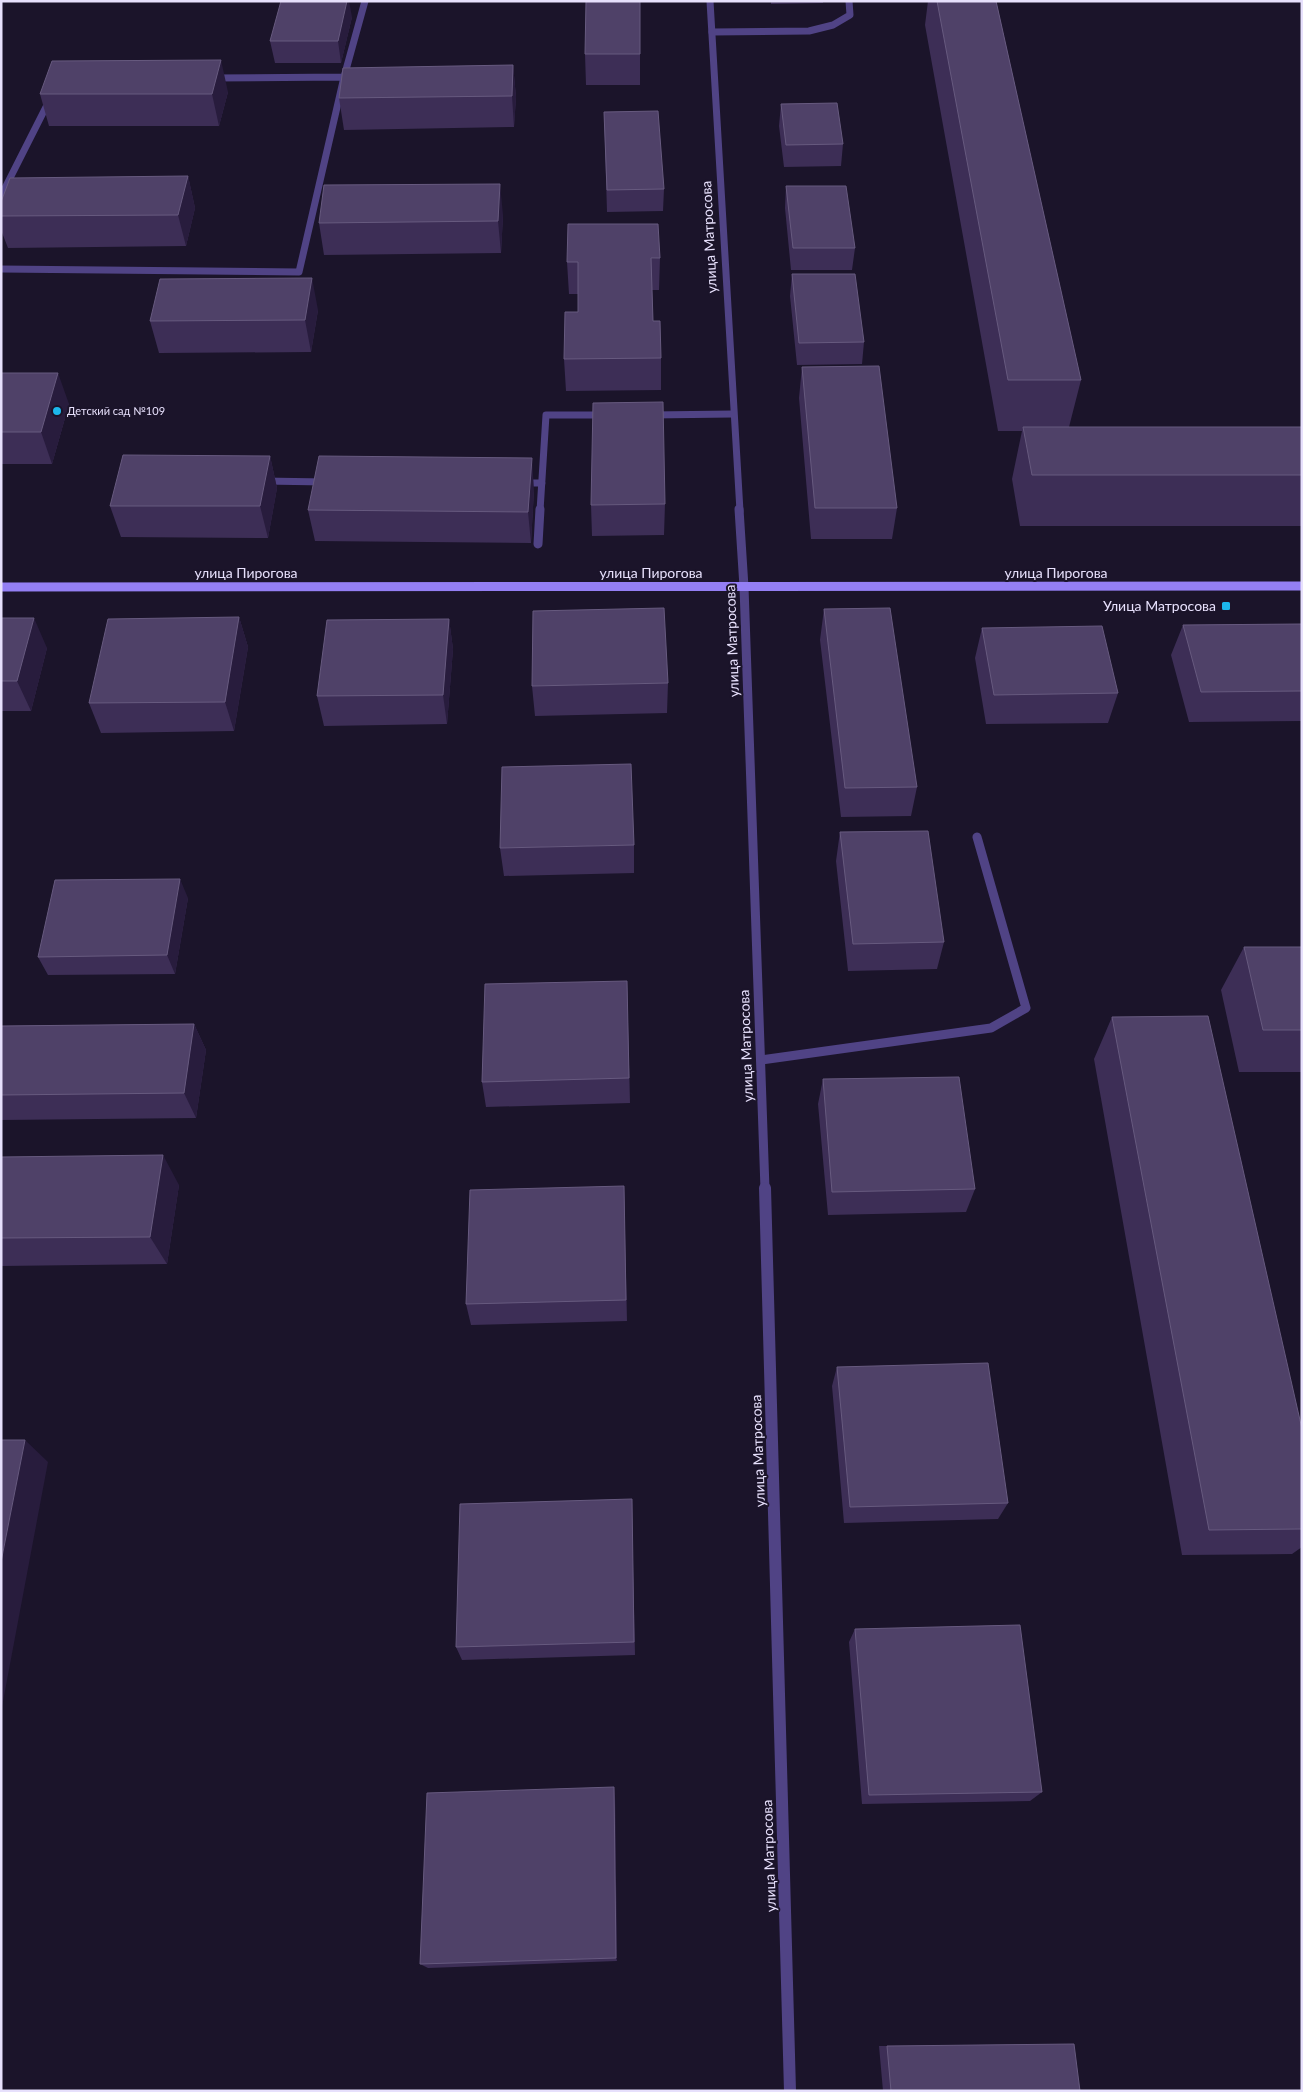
<svg xmlns="http://www.w3.org/2000/svg" width="1303" height="2092" viewBox="0 0 1303 2092" font-family="Lato,sans-serif">
<rect width="100%" height="100%" fill="#1b142a"/>
<g fill="none" stroke-linecap="round" stroke-linejoin="round">
<path stroke="#504385" stroke-width="7" d="M712,32L809,31L833,25L850,15L849,1
M213,78L344,77
M1,196L50,99
M1,269L299,272L344,77L365,1
M651,415L733,414
M263,481L326,482
M520,483H542
M540,511L546,415H604"/>
<path stroke="#504385" stroke-width="9" d="M538,544L540,509
M761,1060L991,1028L1026,1008L977,837"/>
<path stroke="#504385" stroke-width="7" d="M710,1L740,511"/>
<path stroke="#504385" stroke-width="9" d="M739,509L744,587L765,1189"/>
<path stroke="#504385" stroke-width="12" d="M765,1188L790,2091"/>
<path stroke="#947ff4" stroke-width="9" d="M1,587L1302,586"/>
</g>
<path fill="#3d2e56" d="M640,1V85H586L585,54Z
M771,1H823V3L771,4Z
M928,1H996L1081,380L1069,427H1302V526H1020L1012,479L1022,431H998L925,25Z
M352,17L341,63H275L270,41Z
M513,65L516,97L514,127L344,130L339,98Z
M228,92L219,126H49L40,94Z
M781,104L843,144L841,166L784,167L779,126Z
M604,112L664,189L663,211L607,212Z
M188,176L195,208L186,246L8,248L1,230V202Z
M786,186L855,248L852,270H791L785,208Z
M503,215L501,253L324,255L319,223Z
M660,258L659,290H652L653,321L661,358V390L566,391L564,359L578,312V294H569L567,262Z
M792,274L864,342L862,364L797,365L790,296Z
M318,310L311,352L159,353L150,321Z
M802,367L897,508L892,539H811L799,398Z
M1,373L69,404L52,464H1Z
M270,456L277,488L268,538L121,537L110,506Z
M534,490L531,543L315,541L308,510Z
M665,504L664,535L592,536L591,505Z
M824,609L917,787L911,816L841,817L820,640Z
M239,617L248,647L234,731L101,733L89,703Z
M1,618L47,648L31,711H1Z
M449,619L453,649L447,724L324,726L317,696Z
M1302,624V721L1189,722L1171,655L1183,625Z
M982,628L1118,693L1108,723L986,724L975,658Z
M668,683L667,713L535,716L532,686Z
M840,832L944,942L937,969L848,971L836,861Z
M634,845V873L504,876L500,848Z
M188,898L175,974L48,975L38,957Z
M1244,947H1302V1072H1239L1221,990Z
M627,981L630,1103L486,1107L482,1082Z
M1112,1017L1302,1429V1547L1292,1554L1182,1555L1094,1059Z
M194,1024L206,1050L196,1118L1,1120V1026Z
M823,1079L975,1189L966,1212L828,1215L818,1104Z
M1,1157L179,1185L167,1264L1,1266Z
M624,1186L627,1321L471,1325L466,1304Z
M837,1367L1008,1503L998,1519L844,1523L832,1386Z
M632,1516L635,1655L462,1660L456,1647Z
M855,1629L1042,1792L1030,1801L862,1804L849,1642Z
M615,1795L617,1961L428,1968L420,1964Z
M879,2046H887L1080,2091H883Z"/>
<path fill="#281c3d" d="M347,1H349L352,17L341,63L338,41Z
M221,60L228,92L219,126L212,94Z
M513,65L516,97L514,127L512,96Z
M188,176L195,208L186,246L178,215Z
M500,184L503,215L501,253L498,221Z
M312,278L318,310L311,352L305,320Z
M58,373L69,404L52,464L41,432Z
M270,456L277,488L268,538L260,506Z
M532,458L534,490L531,543L528,512Z
M239,617L248,647L234,731L225,702Z
M34,618L47,648L31,711L17,681Z
M449,619L453,649L447,724L443,695Z
M180,879L188,898L175,974L167,955Z
M194,1024L206,1050L196,1118L184,1093Z
M163,1155L179,1185L167,1264L150,1237Z
M25,1440L48,1462L1,1712V1562Z
M614,1787L615,1795L617,1961L616,1958Z"/>
<path fill="#4f4168" stroke="#675a7f" d="M281,1H347L338,41H270Z
M586,1H640V54H585Z
M937,1H996L1081,380H1008Z
M221,60L212,94H40L52,61Z
M513,65L512,96L339,98L343,68Z
M837,103L843,144L786,145L781,104Z
M658,111L664,189L607,190L604,112Z
M188,176L178,215L1,216V202L10,178Z
M500,184L498,221L319,223L324,185Z
M786,186H846L855,248H793Z
M568,224H658L660,258H651L653,321H660L661,358L564,359L565,312H578V262H567Z
M792,274H855L864,342L799,343Z
M312,278L305,320L150,321L160,279Z
M879,366L897,508H815L802,367Z
M1,373H58L41,432H1Z
M663,402L665,504L591,505L593,403Z
M1023,427H1302V475H1032Z
M123,455L270,456L260,506H110Z
M319,456L532,458L528,512L308,510Z
M664,608L668,683L532,686L533,611Z
M890,608L917,787L845,788L824,609Z
M239,617L225,702L89,703L108,619Z
M1,618H34L17,681H1Z
M449,619L443,695L317,696L327,620Z
M1302,624V691L1201,692L1183,625Z
M1102,626L1118,693L994,695L982,628Z
M631,764L634,845L500,848L502,767Z
M928,831L944,942L853,944L840,832Z
M180,879L167,955L38,957L55,880Z
M1244,947H1302V1030H1263Z
M627,981L629,1078L482,1082L485,984Z
M1208,1016L1302,1429V1529L1209,1530L1112,1017Z
M194,1024L184,1093L1,1095V1026Z
M959,1077L975,1189L832,1192L823,1079Z
M163,1155L150,1237L1,1238V1157Z
M624,1186L626,1300L466,1304L470,1190Z
M988,1363L1008,1503L850,1507L837,1367Z
M1,1440H25L1,1562Z
M632,1499L634,1642L456,1647L460,1504Z
M1020,1625L1042,1792L869,1795L855,1629Z
M614,1787L616,1958L420,1964L427,1793Z
M1074,2044L1080,2091H891L887,2046Z"/>
<g fill="#1cb7ec" stroke="#1b142a" stroke-width="2">
<circle cx="57" cy="411" r="5"/>
<rect x="1221" y="601" width="10" height="10" rx="2.5"/>
</g>
<g text-anchor="middle" stroke-width="4" stroke-linejoin="round" paint-order="stroke">
<g font-size="11" fill="#e7e0fc" stroke="#1b142a" text-anchor="start">
<text x="67" y="415">Детский сад №109</text>
</g>
<g font-size="14" fill="#e7e0fc" stroke="#1b142a">
<text transform="translate(709 237) rotate(-93)" y="5">улица Матросова</text>
<text x="246" y="578">улица Пирогова</text>
<text x="651" y="578">улица Пирогова</text>
<text x="1056" y="578">улица Пирогова</text>
<text transform="translate(732 641) rotate(-92)" y="5">улица Матросова</text>
<text transform="translate(746 1046) rotate(-92)" y="5">улица Матросова</text>
<text transform="translate(758 1451) rotate(-92)" y="5">улица Матросова</text>
<text transform="translate(769 1856) rotate(-92)" y="5">улица Матросова</text>
</g>
<g font-size="14" fill="#e7e0fc" stroke="#1b142a" text-anchor="end">
<text x="1216" y="611">Улица Матросова</text>
</g>
</g>
<rect width="1303" height="2092" fill="none" stroke="#e7e0fc" stroke-width="5"/>
</svg>
